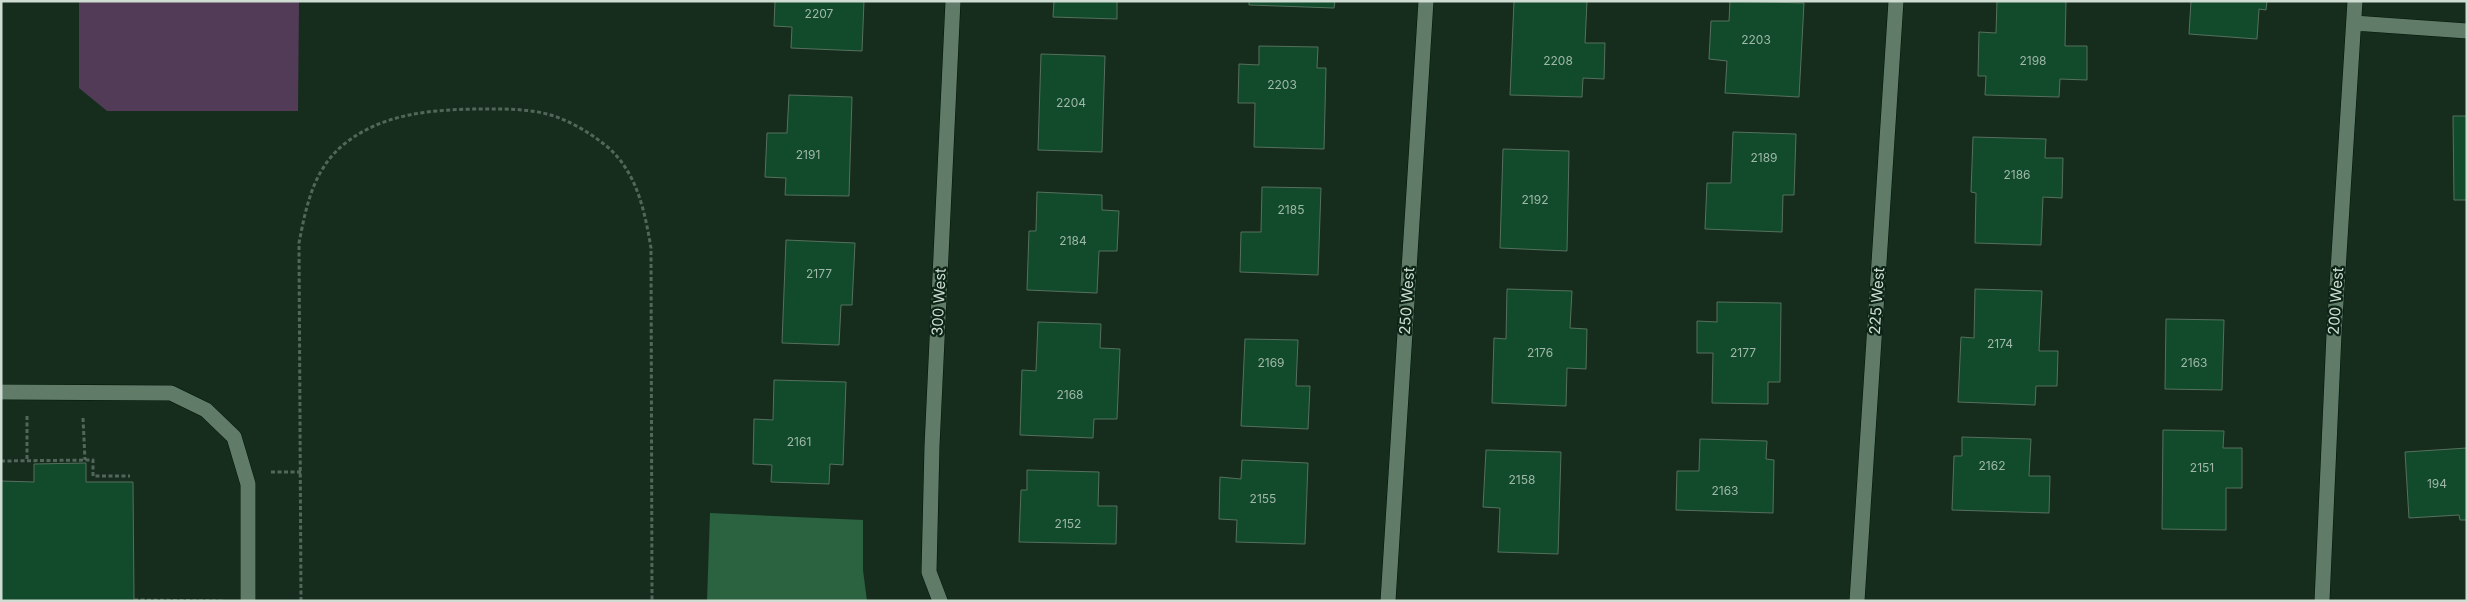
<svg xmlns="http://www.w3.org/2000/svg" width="2468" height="602" viewBox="0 0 2468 602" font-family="Inter,sans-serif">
<rect width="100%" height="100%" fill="#162d1e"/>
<path fill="#513b57" d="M79,1H299L298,111H107L79,88Z"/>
<path fill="#2b623f" d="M710,513L863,520V570L867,601H707Z"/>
<path fill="#114b2b" stroke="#56705d" d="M775,1H864L862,51L791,48L792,27L774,26Z
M1054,1H1117V19L1053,17Z
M1249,1H1335L1334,8L1249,5Z
M1514,1H1587L1585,43H1605L1604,79L1583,78L1582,97L1510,95Z
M1730,1L1804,3L1799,97L1725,93L1727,61L1709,59L1711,21H1729Z
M1997,1H2066L2065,46H2087V80L2060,79L2059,97L1985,95L1986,76H1978L1979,32L1996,33Z
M2191,1H2267L2266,10L2259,9L2257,39L2189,34Z
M1259,46L1318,47L1317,68H1326L1324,149L1254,147L1255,103H1238L1239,64L1259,65Z
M1041,54L1105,56L1102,152L1038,150Z
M789,95L852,97L849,196L785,195L786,178L765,177L767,133H787Z
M2453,116H2467V200H2454Z
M1733,132L1796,134L1794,195H1783L1782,232L1705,229L1707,183H1731Z
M1973,137L2046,139L2045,158H2063L2062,198L2043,197L2041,245L1975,243L1976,193L1971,192Z
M1503,149L1569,151L1567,251L1500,248Z
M1262,187L1321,188L1318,275L1240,272L1241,232H1261Z
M1037,192L1102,195V210L1119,211L1117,251H1099L1097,293L1027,290L1029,231H1036Z
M786,240L855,243L852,305H841L839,345L782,343Z
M1507,289L1572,291L1570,328L1587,329L1586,369L1567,368L1566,406L1492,403L1494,338L1506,339Z
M1975,289L2042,291L2039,351H2058L2057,386H2036L2035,405L1958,402L1961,337L1974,338Z
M1717,302L1781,303L1780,382H1768V404L1712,403L1713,353H1697V321L1717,322Z
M2166,319L2224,320L2222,390L2165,389Z
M1038,322L1101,324L1100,348L1120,349L1117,419H1094L1093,438L1020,435L1022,370L1036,371Z
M1245,339L1298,340L1296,386H1310L1308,429L1241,426Z
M774,380L846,382L843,465L830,464L829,484L771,482L772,465L753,464L754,419L773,420Z
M2163,430L2224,431L2223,448H2242V488H2226V530L2162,529Z
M1962,437L2031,439L2029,476H2050L2049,513L1952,510L1954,456H1962Z
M1700,439L1767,441L1766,459L1774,460L1773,513L1676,510L1677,471H1699Z
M2467,448V520H2460L2459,515L2409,518L2405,452Z
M1486,450L1561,452L1558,554L1498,552L1500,508L1483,507Z
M1242,460L1308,463L1305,544L1236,542L1237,520L1219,519L1220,477L1241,479Z
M86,463V482H133L134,601H1V481L34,482V464Z
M1027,470L1099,472L1098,506H1117L1116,544L1019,542L1021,490H1027Z"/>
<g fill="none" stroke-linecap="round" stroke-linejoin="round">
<defs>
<path id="lane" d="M1,392L171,393L206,410L234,437L248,484V601"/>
<path id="street" d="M2354,23L2467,31
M940,601L929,572L932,446L953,1
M1388,601L1426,1
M1857,601L1896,1
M2322,601L2334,334L2355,1"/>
</defs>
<use href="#lane" stroke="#011508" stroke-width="16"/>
<use href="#street" stroke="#011508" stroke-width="16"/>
<path stroke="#526659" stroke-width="3" stroke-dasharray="4 2.5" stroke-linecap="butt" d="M27,416V461
M83,418L85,460
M1,461L93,460V476H130
M271,472H301
M134,600L224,601
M301,601L299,243C306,207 313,170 343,145C381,114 428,110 475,109C499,109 523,108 547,114C568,119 596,136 612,151C638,177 645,213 651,248L652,601"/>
<use href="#lane" stroke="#607b68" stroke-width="15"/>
<use href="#street" stroke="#607b68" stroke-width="15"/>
</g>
<g text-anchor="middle" stroke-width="4.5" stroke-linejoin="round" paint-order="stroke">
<g font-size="12" fill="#9fb8a8">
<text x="819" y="18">2207</text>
<text x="1756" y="44">2203</text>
<text x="1558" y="65">2208</text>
<text x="2033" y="65">2198</text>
<text x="1282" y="89">2203</text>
<text x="1071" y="107">2204</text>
<text x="808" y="159">2191</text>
<text x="1764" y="162">2189</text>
<text x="2017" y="179">2186</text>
<text x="1535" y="204">2192</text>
<text x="1291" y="214">2185</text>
<text x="1073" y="245">2184</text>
<text x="819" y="278">2177</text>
<text x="2000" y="348">2174</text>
<text x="1540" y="357">2176</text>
<text x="1743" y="357">2177</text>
<text x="1271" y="367">2169</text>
<text x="2194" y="367">2163</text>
<text x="1070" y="399">2168</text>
<text x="799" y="446">2161</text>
<text x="1992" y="470">2162</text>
<text x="2202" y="472">2151</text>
<text x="1522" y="484">2158</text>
<text x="2437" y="488">194</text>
<text x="1725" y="495">2163</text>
<text x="1263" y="503">2155</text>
<text x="1068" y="528">2152</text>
</g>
<g font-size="15" fill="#cedcd2" stroke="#0c2415">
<text transform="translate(1407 301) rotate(-86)" y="5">250 West</text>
<text transform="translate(1877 301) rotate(-86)" y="5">225 West</text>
<text transform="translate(2336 301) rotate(-86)" y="5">200 West</text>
<text transform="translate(939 302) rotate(-87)" y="5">300 West</text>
</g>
</g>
<rect width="2468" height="602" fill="none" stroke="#cedcd2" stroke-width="5"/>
</svg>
